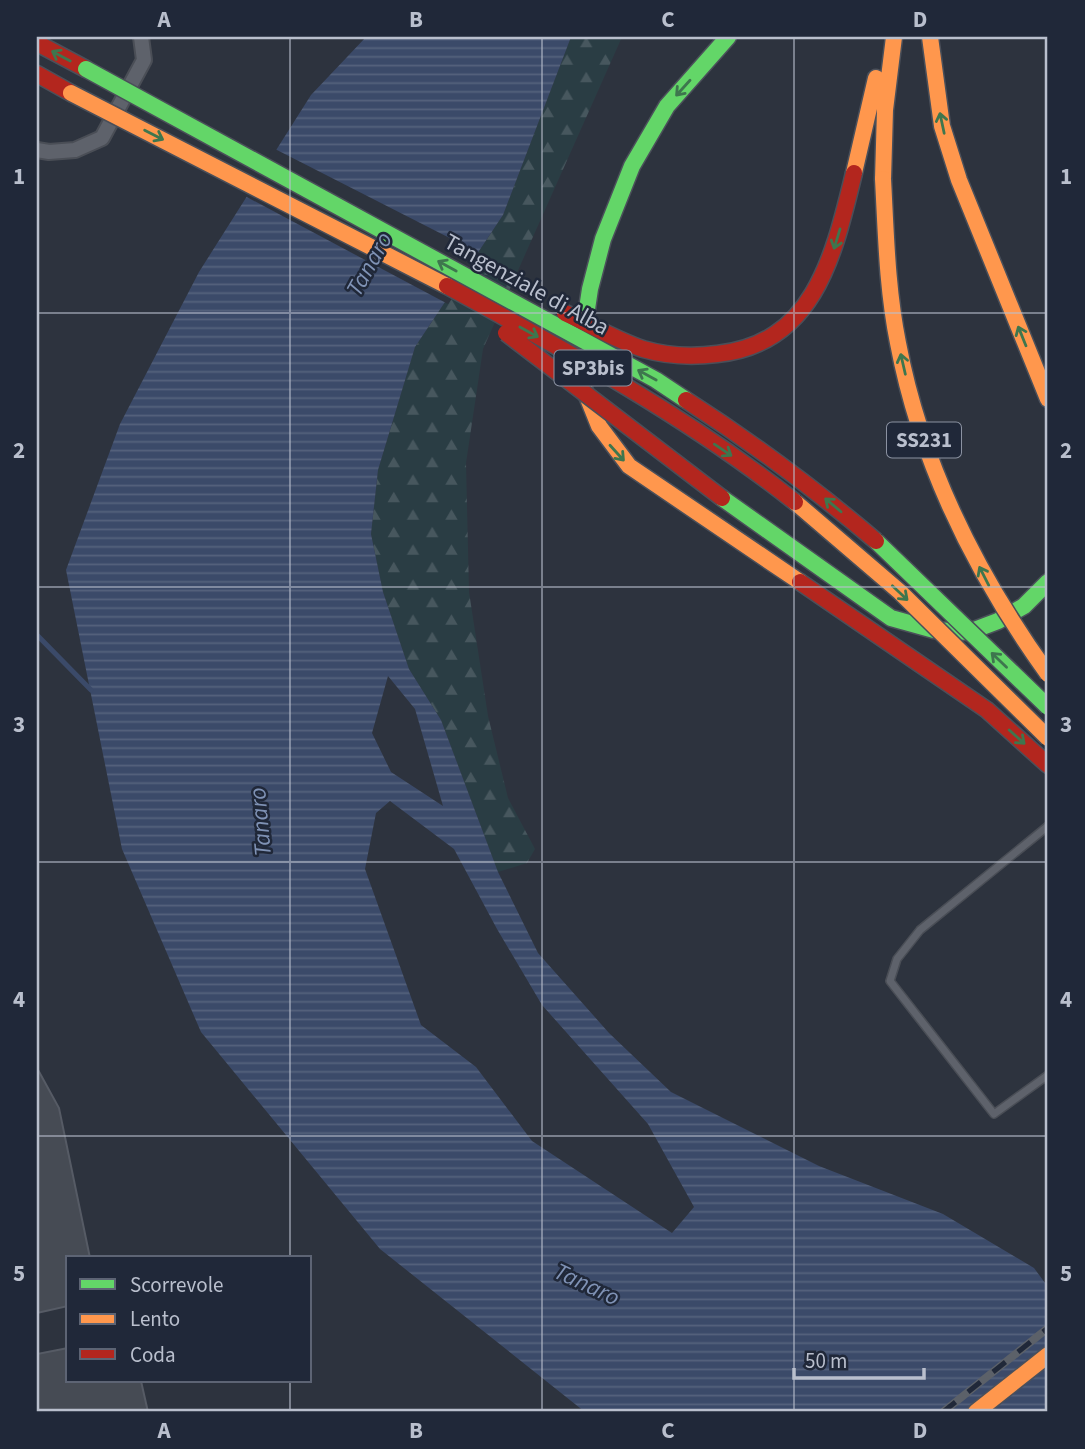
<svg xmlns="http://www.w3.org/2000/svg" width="1085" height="1449" viewBox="0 0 1085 1449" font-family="'Source Sans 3',sans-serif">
<defs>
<pattern id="forest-firs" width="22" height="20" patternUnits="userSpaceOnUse" patternTransform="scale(1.75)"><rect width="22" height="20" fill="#2a3d44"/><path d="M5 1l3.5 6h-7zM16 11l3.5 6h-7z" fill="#47575e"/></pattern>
<pattern id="water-rules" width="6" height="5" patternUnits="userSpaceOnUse" patternTransform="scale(1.75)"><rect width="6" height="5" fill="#3b4a69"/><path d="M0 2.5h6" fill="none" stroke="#55627d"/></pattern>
</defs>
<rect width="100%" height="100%" fill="#2d333e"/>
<path fill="url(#forest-firs)" d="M571,37H622L483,349L466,463L469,592L488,716L508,798L535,849L527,863L498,872L441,720L409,669L383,592L371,534L378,470L415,347L503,215Z"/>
<path fill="url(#water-rules)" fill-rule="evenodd" d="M366,37H571L503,215L415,347L378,470L371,534L383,592L409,669L441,720L498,872L538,953L609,1033L671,1092L819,1166L943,1214L1034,1268L1048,1287V1412H585L380,1249L201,1032L122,849L66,570L120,424L199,272L311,95ZM388,676L415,709L443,806L391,772L372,733ZM390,801L454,849L497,929L542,1005L648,1124L694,1207L672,1233L532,1141L476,1067L421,1025L365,869L376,813Z"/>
<path fill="#2d333e" d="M273,148L481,254L448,304L243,195Z"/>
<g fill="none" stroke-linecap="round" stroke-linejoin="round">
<path stroke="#3b4a69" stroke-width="5" d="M37,635L91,690"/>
</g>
<path fill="#464b54" stroke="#565b65" stroke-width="2" d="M37,1068L59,1108L90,1258H68V1306L37,1313Z
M68,1348V1381H141L148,1412H37V1354Z"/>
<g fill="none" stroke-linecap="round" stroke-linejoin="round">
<defs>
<path id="lane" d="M1048,826L920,930L897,959L890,981L994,1114L1048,1075"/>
<path id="street" d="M37,150L49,152L75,150L102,138L144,60L141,37"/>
<path id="fast" d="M582,342L590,289L603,239L632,166L667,106L728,37
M722,498L891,618L934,630L969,632L998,621L1024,606L1048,582"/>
<path id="slow" d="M930,37L942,126L959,180L1048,399
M854,173L876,78
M883,179L885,110L894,37
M581,381L599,426L629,466L800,582
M976,1412L1048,1355"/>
<path id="jam" d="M37,43L86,69
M37,74L71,93
M800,582L987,710L1048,765"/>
</defs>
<use href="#lane" stroke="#4a4e56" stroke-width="10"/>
<use href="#street" stroke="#4a4e56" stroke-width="18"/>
<use href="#fast" stroke="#4b505a" stroke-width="19"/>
<use href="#slow" stroke="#4b505a" stroke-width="19"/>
<use href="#jam" stroke="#4b505a" stroke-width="19"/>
<use href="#lane" stroke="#5e626b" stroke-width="7"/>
<use href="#street" stroke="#5e626b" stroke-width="14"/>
<use href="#fast" stroke="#63d668" stroke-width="16"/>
<use href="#slow" stroke="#ff974d" stroke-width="16"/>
<use href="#jam" stroke="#b3261e" stroke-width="16"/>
<defs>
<path id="rail" d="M943,1412L1048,1328"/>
</defs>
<use href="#rail" stroke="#5c6169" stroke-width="8"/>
<use href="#rail" stroke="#202839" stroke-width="5" stroke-dasharray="16" stroke-linecap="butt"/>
<defs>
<path id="fast-bridge" d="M86,69L656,380L686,400
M876,541L1048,707"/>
<path id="slow-bridge" d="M71,93L447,286
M883,179C886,234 887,289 898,343C921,465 976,574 1048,674
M795,502L900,592L1048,738"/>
<path id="jam-bridge" d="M447,286C567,351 688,417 795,502
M565,313C591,325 616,340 643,349C667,356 693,357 717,354C815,344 834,254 854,173
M506,333L722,498
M686,400C753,443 815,489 876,541"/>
</defs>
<use href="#fast-bridge" stroke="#4a4f59" stroke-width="19" stroke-linecap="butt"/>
<use href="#slow-bridge" stroke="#4a4f59" stroke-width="19" stroke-linecap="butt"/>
<use href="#jam-bridge" stroke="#4a4f59" stroke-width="19" stroke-linecap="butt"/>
<use href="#fast-bridge" stroke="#63d668" stroke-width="16"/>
<use href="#slow-bridge" stroke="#ff974d" stroke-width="16"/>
<use href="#jam-bridge" stroke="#b3261e" stroke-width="16"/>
</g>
<defs><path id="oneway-shaft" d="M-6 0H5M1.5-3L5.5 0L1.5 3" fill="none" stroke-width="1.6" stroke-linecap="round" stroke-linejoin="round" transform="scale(1.75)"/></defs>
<g stroke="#3e764e">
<use href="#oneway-shaft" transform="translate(61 56) rotate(-152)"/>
<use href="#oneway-shaft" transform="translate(683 88) rotate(132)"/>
<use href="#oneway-shaft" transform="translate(942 123) rotate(-102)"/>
<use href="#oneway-shaft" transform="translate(154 135) rotate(27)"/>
<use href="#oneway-shaft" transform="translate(837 239) rotate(107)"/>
<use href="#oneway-shaft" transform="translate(447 266) rotate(-151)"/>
<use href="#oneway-shaft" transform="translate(529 332) rotate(29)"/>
<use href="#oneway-shaft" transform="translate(1022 336) rotate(-112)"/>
<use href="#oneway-shaft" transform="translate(903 364) rotate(-103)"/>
<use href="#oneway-shaft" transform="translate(647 375) rotate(-151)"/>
<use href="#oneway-shaft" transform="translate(723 450) rotate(34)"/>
<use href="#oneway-shaft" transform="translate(617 453) rotate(48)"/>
<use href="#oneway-shaft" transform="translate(833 505) rotate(-140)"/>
<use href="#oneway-shaft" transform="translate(984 576) rotate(-117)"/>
<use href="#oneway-shaft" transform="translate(900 593) rotate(43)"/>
<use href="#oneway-shaft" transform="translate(999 660) rotate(-136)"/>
<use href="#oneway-shaft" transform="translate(1017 737) rotate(42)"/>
</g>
<path fill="none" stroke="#b9bfcd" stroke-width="2" stroke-opacity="0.55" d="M290,37V1258M542,37V1412M794,37V1412M37,313H1048M37,587H1048M37,862H1048M37,1136H1048M290,1381V1412"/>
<g text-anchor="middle" stroke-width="5" stroke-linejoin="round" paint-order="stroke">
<g fill="#202839" stroke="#8b92a1" stroke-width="2">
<rect x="554.5" y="350.5" width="77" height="35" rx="5"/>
<rect x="887" y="422.5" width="74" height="35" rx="5"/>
</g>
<g font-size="21" font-weight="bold" fill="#b9bfcd">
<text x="593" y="375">SP3bis</text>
<text x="924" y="447">SS231</text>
</g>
<g font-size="23" fill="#b9bfcd" stroke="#202839">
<text transform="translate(527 284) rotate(29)" y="8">Tangenziale di Alba</text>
</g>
<g font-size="24" font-style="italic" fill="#7f92b5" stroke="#202839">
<text transform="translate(369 264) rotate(-61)" y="8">Tanaro</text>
<text transform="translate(260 822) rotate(-95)" y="8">Tanaro</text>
<text transform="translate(587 1284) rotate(25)" y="8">Tanaro</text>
</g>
</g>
<rect width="1085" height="1449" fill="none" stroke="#202839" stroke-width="77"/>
<rect x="66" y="1256" width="245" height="126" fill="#202839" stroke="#5d6474" stroke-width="2"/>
<rect x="80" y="1279" width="35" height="10" fill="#63d668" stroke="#5d6474" stroke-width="2"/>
<text x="130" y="1292" font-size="21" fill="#b9bfcd">Scorrevole</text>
<rect x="80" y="1314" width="35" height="10" fill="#ff974d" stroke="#5d6474" stroke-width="2"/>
<text x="130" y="1326" font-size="21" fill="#b9bfcd">Lento</text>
<rect x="80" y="1349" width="35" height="10" fill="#b3261e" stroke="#5d6474" stroke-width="2"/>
<text x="130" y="1362" font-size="21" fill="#b9bfcd">Coda</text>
<path d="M794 1368v10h130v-10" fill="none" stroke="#b9bfcd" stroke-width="3.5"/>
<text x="805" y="1368" font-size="21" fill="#b9bfcd" stroke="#202839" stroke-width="5" paint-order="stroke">50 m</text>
<rect x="38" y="38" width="1008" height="1372" fill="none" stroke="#b9bfcd" stroke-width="2.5"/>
<g font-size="23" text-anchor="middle" font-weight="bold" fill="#b9bfcd">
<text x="164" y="27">A</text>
<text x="416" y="27">B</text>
<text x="668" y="27">C</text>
<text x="920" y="27">D</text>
<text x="19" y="184">1</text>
<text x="1066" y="184">1</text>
<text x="19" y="458">2</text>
<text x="1066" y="458">2</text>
<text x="19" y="732">3</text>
<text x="1066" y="732">3</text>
<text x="19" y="1007">4</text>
<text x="1066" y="1007">4</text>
<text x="19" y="1281">5</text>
<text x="1066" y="1281">5</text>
<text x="164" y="1438">A</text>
<text x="416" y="1438">B</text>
<text x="668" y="1438">C</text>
<text x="920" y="1438">D</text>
</g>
</svg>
